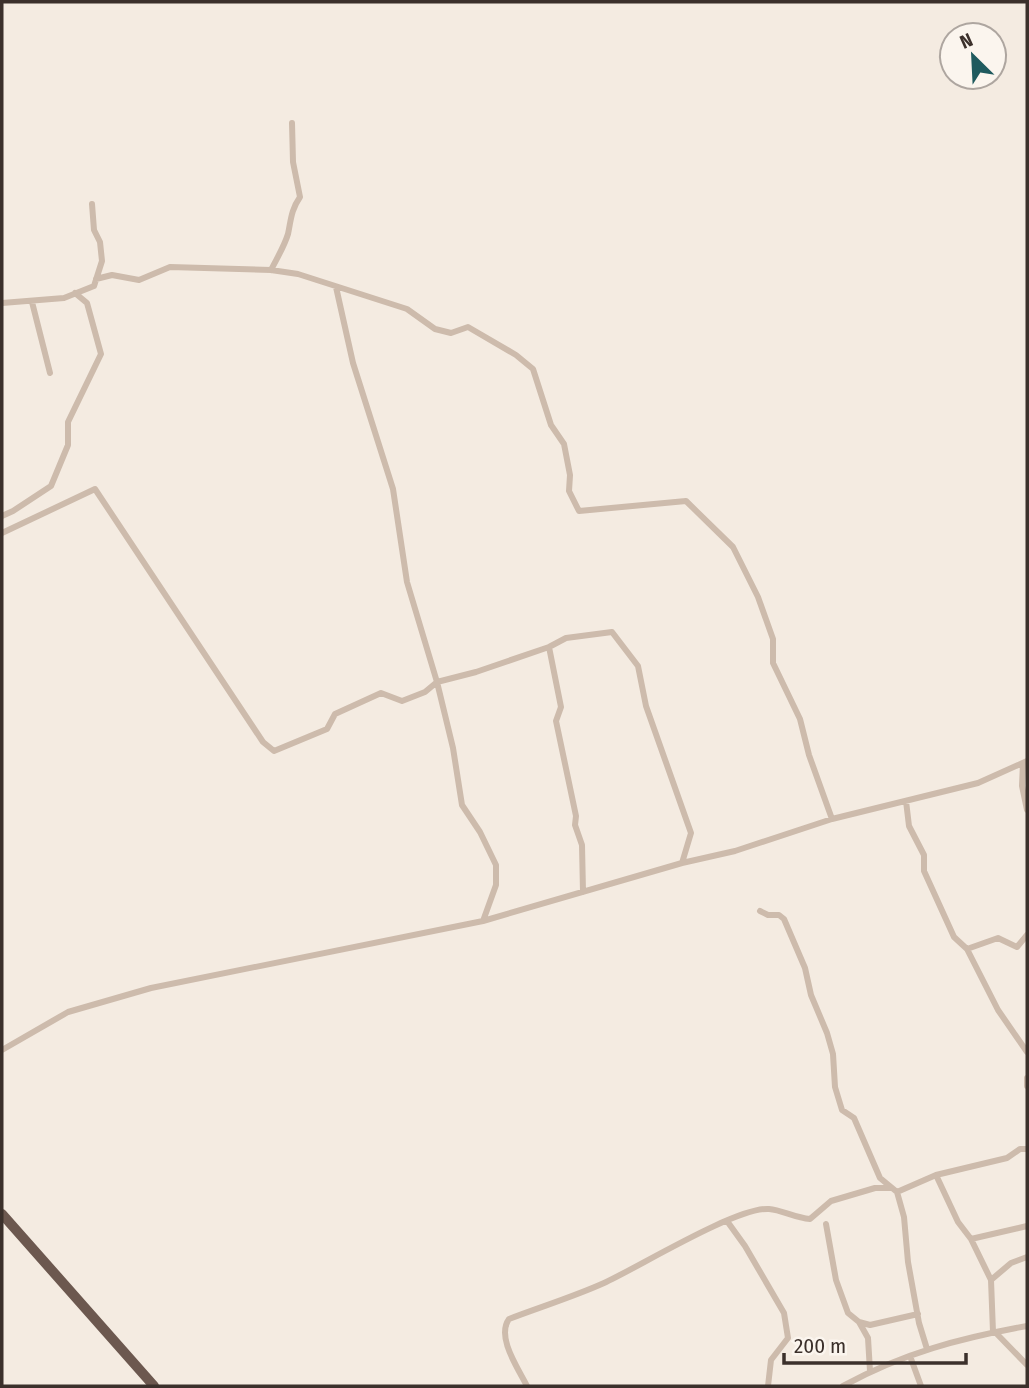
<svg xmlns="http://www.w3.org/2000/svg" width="1029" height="1388" viewBox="0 0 1029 1388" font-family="'Fira Sans Condensed',sans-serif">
<rect width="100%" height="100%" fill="#f4ebe1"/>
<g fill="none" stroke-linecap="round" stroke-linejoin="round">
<path stroke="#cdbbac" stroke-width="6" d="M271,270C277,258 284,247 288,234C291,220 291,210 300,197L293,162L292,123
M96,279L112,275L139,280L170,267L271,270L298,274L407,309L435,329L451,333L468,327L516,355L533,369L551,425L564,444L570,475L569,491L579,511L686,501L733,547L758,597L773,639V663L800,719L809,755L832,819
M336,287L353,363L393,489L407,582L437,682L453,748L462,805L480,832L496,865V885L483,921
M32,302L50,373
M2,303L64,298L94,286L102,261L100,242L94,230L92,204
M2,516L13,511L51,486L68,445V422L101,354L87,303L75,293
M2,533L95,489L263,742L274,751L327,729L335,714L381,693L402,701L425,692L437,682L476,672L549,647L566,638L612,632L638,666L646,706L691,833L682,863
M549,647L561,707L556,721L576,816L575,825L582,845L583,892
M1023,763L1022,786L1027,810
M906,801L909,826L924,855V871L954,937L967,949L998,1010L1027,1052
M760,911L768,915H779L784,919L805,968L811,995L827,1033L833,1054L835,1087L842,1110L854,1118L880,1178L897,1192L904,1217L908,1262L919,1323L927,1349
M967,949L998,938L1017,947L1027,935
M2,1050L68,1012L151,988L483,921L682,863L735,851L832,819L978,783L1027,761
M1027,1078V1086
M936,1175L958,1222L971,1239L991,1280L993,1332
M897,1192L936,1175L1007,1158L1020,1149H1027
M727,1221L745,1246L784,1313L788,1338L771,1360L768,1386
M826,1224L836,1280L848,1313L859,1322L868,1338L870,1371
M971,1239L1027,1226
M991,1280L1011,1263L1027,1257
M859,1322L870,1325L918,1314
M995,1332L1027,1365
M910,1356L921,1386
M527,1386C518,1368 496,1337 509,1319C540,1307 573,1297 604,1283C639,1267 736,1207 769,1209C782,1210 795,1218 810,1219L831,1201L875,1188H891
M843,1386C903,1353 961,1338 1027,1326"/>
<path stroke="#6c584f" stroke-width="10" d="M2,1214L154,1386"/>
</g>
<rect width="1029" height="1388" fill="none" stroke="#3b302b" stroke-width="7"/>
<g transform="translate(973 56) rotate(336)"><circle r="33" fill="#fbf5ee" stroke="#aea6a0" stroke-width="2"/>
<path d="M0-5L12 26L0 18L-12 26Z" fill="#1f5a5e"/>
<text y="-10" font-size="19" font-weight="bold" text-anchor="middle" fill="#3b302b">N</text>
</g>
<path d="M784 1353v10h182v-10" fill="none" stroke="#3b302b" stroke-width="3.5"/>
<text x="794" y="1353" font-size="21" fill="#3b302b" stroke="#fbf5ee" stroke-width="5" paint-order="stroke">200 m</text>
</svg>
